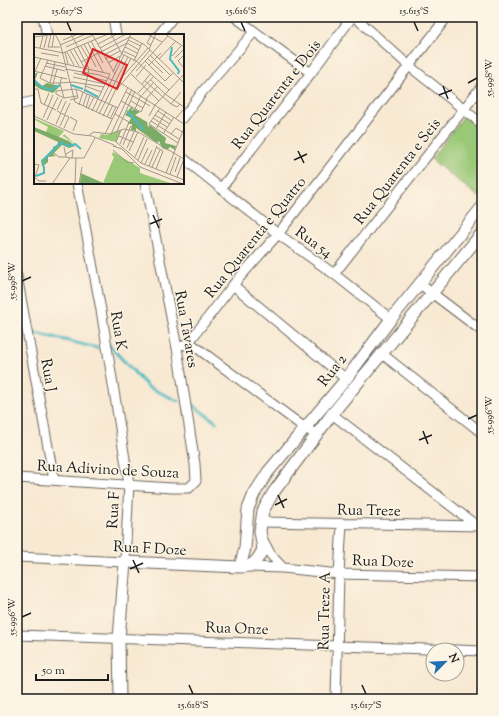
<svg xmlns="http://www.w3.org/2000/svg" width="499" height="716" viewBox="0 0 499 716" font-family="'Sorts Mill Goudy',serif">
<rect width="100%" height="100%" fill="#fcf5e5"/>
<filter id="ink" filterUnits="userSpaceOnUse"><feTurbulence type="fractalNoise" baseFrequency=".025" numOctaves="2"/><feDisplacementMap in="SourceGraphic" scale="8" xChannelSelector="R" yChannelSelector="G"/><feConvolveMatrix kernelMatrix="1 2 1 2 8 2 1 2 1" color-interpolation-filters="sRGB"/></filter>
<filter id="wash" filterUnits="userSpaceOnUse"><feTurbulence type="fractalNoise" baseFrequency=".012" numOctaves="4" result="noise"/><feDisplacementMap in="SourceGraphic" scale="16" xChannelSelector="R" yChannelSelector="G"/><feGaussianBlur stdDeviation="0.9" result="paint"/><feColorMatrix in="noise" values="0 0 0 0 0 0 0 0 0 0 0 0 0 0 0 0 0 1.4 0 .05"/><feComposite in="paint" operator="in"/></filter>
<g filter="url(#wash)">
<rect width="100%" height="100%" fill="#f8e9d3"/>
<path fill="#99c876" stroke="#5a7249" d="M464,116L482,131V194L479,197L431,159Z"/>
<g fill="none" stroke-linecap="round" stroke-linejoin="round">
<path stroke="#4bbac3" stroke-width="3" d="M32,332L97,348
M109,345L148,387L178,401
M187,401L216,422"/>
</g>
</g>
<g filter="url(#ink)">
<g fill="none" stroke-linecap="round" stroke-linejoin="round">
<defs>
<path id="minor" d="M43,17L47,35
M113,17L116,35
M235,17L311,73
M355,17L408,65L482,124
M159,35L173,17
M17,105L35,101
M183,118L203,91L254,32
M183,158L278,234L334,274L391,319
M222,187L311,73L352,17
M334,274L482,86
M17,276L54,480
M420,284L482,331
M233,285L346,379
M189,342L233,285L278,234L447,17
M184,345L189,342L305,428L316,434
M381,353L482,433
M332,414L477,526
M17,478L172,488H189L196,481L195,464L177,348L145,183
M261,522L482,526
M263,540L271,555L283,568
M17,557L125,562L129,484L101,310L77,183
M249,567L283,568L339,574L482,577
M17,635L456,650
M457,650L482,651
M336,699L339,574L342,523"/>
<path id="tertiary" d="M240,567L245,548L248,509L254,494L268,472L346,379L391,319L482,207
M120,699L119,639L125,562L240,567C253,567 258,560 263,549L260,531L263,511L273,493L332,414L482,233"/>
</defs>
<use href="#minor" stroke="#69645c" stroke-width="11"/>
<use href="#tertiary" stroke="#69645c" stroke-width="13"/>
<use href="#minor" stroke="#fff" stroke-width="9"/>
<use href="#tertiary" stroke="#fff" stroke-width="11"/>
</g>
</g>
<path fill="none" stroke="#1c1c1c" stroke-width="1.5" d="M67,22L71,31M241,22L245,31M414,22L418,31M468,83L477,78M443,86L448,99M439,95L452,90M298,151L304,163M294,160L307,154M153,215L159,228M150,224L162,219M22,281L31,277M468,419L477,415M423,431L428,444M419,440L432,435M278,495L284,508M275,505L287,499M133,560L139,573M130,569L143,563M22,617L31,613M189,685L193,694M362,685L366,694"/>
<g text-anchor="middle" stroke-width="3" stroke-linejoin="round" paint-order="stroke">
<g font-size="15" fill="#1c1c1c" stroke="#fcf5e5">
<text transform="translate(276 94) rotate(-52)" y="5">Rua Quarenta e Dois</text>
<text transform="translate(397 171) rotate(-52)" y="5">Rua Quarenta e Seis</text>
<text transform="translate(255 237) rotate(-51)" y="5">Rua Quarenta e Quatro</text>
<text transform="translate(314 242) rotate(36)" y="5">Rua 54</text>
<text transform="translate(187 329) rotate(80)" y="5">Rua Tavares</text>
<text transform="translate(119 331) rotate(81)" y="5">Rua K</text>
<text transform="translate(332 370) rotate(-52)" y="5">Rua 2</text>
<text transform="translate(49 375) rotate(80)" y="5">Rua J</text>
<text transform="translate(108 469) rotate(3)" y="5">Rua Adivino de Souza</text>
<text transform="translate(113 510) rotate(-87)" y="5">Rua F</text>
<text transform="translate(369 510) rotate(1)" y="5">Rua Treze</text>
<text transform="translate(150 548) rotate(3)" y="5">Rua F Doze</text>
<text transform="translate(383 561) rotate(2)" y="5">Rua Doze</text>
<text transform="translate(324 611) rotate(-89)" y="5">Rua Treze A</text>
<text transform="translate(237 628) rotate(2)" y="5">Rua Onze</text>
</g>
</g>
<g transform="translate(34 34)">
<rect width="150" height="150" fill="#f8e9d3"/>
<path d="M0,84L30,97L24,104L27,105L30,100L41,110L29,102L27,106L9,97L12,98L14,93L1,86L0,88ZM87,96L82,108L65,104L67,100L73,101ZM79,118L106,134V139L139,150H45L47,139L69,149L80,123L78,121Z" fill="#99c876"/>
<path d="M4,38L1,46L5,50L8,52L13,49L26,52L19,59L6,55L0,51V40ZM97,73L99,74L97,77L100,75L106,78L101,81L113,88L114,93L116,91L132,104L131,109L142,112L141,116L136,113L133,116L128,114L125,107L123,109L102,94V97L97,96L98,90H94L97,84L91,81ZM0,93L35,107L41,112L35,114L28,111L19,120L22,122L14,123V128L8,133L7,126L16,120L20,112H23L24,108L0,97ZM48,140L69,149L46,150Z" fill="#7aac67"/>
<path fill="none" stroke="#4bbac3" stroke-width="2" d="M138,13L136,25L145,37L144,40M0,46L8,53L16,56L26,51M37,51L49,55M51,56L64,63M93,77L110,96M10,131L9,126L26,109L36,112L41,110L47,115M2,142L10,139V132"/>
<path fill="none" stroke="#a0978a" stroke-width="1" d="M21,0L26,9L41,68L78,85M37,0L55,35L50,59M58,0L81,40M77,0L88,20L102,27L135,56M113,0L128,8M131,0L150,13M17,1L14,13H26M0,3L23,0M96,3L111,11L150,49M29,6L44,0M94,6L107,12M57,7L69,29M54,9L69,38M50,10L62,33M64,10L83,0M26,11L52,0M117,11L113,9L118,0M47,12L54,24M0,13L29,19L74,0M18,13L20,1M32,13L59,1M91,13L103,19M6,14L9,2M10,14L13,2M66,14L92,0M40,15L50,33M115,15L122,0M36,16L45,32M89,17L102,23M31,18L34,30M33,18L40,31M7,19L25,22M70,21L93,9L105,16M116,21L137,42M150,21L144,27L150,34M138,22L147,12M0,23L76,40L58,77M113,24L129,39M141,24L150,15M71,25L86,17M125,25L142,7M14,26L6,44L16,49H26M100,27L108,9M111,27L131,47L139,39M47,28L96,3M12,29L31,33M74,29L86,22M115,31L127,19M11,32L31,37M31,35L66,41L88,50L150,90M0,37L33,45M1,37L7,24M102,37L134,2M79,38L97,0M40,39L73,47M97,40L125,67M90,41L114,14M28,43L26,49L30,64M39,43L71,50M102,43L112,31M117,46L131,60M111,47L137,70L143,73L146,70M16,49L21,28M26,49L39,48L70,53M19,50L23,35M108,50L117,39M51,52L68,58M84,54L116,16M0,55H4L7,69M92,58L116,72M104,59L120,42M131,60L150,73M108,61L120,48M43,62L30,64L22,60V57L42,55L84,74M112,65L124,52M36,66L44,64L42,55M87,67L107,78L113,65M97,67L109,74M7,69L22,76M137,70L147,58M10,71L15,59M45,71L49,58M49,72L53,60M14,73L19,61M52,74L56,61M126,74L115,90L144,109M18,75L24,63M54,75L60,63M101,75L107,61M23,76L28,65M23,77L35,83M124,77L138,87M27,78L32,67M62,78L90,21M31,80L36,69M65,80L94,23M81,80L95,88L86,110M121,81L136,90M0,82L40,100L58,102L80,111M69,82L97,24M115,82L121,71L150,40M36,83L43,87L39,97M73,83L79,71M9,84L14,73M119,84L133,93M142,84L150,75M76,85L82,73M13,86L18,75M117,87L145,105M22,90L27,79M26,92L31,81M30,94L35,83M122,95L132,78M83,97L101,57M71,100L94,53M77,100L98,55M129,100L140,83M137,100L142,94L150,99M55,101L60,98L75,100L90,95L104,98L150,125M85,102L99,108M82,108L107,129L150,146M82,108L87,96M89,111L97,92M82,112H79L88,115L106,133L149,150M30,113L32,123L36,124M93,114L100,98M79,116L93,128L100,129M95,117L104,98M20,119L25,123H32M32,120L39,116L38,124M101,123L110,103M104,126L113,105M107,129L114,114M0,130L5,131L1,143M111,130L118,116M115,132L123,112M118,133L126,116M122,135L129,117L122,113M141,138L146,124M132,139L150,94M136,140L142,123M0,143L5,147H12M143,143L150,125M18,150L36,124H50L61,104M41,150L42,124M45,150L48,133"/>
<path fill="#d62828" fill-opacity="0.15" stroke="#d62828" stroke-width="2" d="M59,15L93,31L83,55L49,39Z"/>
<rect width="150" height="150" fill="none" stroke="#1c1c1c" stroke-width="2"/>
</g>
<rect width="499" height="716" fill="none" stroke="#fcf5e5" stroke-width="44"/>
<g transform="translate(445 662) rotate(66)"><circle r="19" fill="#fcf5e5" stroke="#a29e95"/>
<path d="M0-3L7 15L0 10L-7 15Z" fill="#1f6fb2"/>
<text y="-6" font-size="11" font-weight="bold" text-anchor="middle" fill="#1c1c1c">N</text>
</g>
<path d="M36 674v6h72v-6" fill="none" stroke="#1c1c1c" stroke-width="2"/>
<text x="42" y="674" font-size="12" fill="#1c1c1c" stroke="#fcf5e5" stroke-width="3" paint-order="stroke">50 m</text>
<rect x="22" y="22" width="455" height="672" fill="none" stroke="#1c1c1c" stroke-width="1.5"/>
<g font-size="10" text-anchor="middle" fill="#1c1c1c">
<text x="67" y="14">15.617°S</text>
<text x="241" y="14">15.616°S</text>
<text x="414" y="14">15.615°S</text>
<text transform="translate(488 78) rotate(-90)" y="4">55.998°W</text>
<text transform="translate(11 281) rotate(-90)" y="4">55.998°W</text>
<text transform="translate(488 415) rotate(-90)" y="4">55.996°W</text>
<text transform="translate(11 617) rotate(-90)" y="4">55.996°W</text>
<text x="193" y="708">15.618°S</text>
<text x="366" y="708">15.617°S</text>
</g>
</svg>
